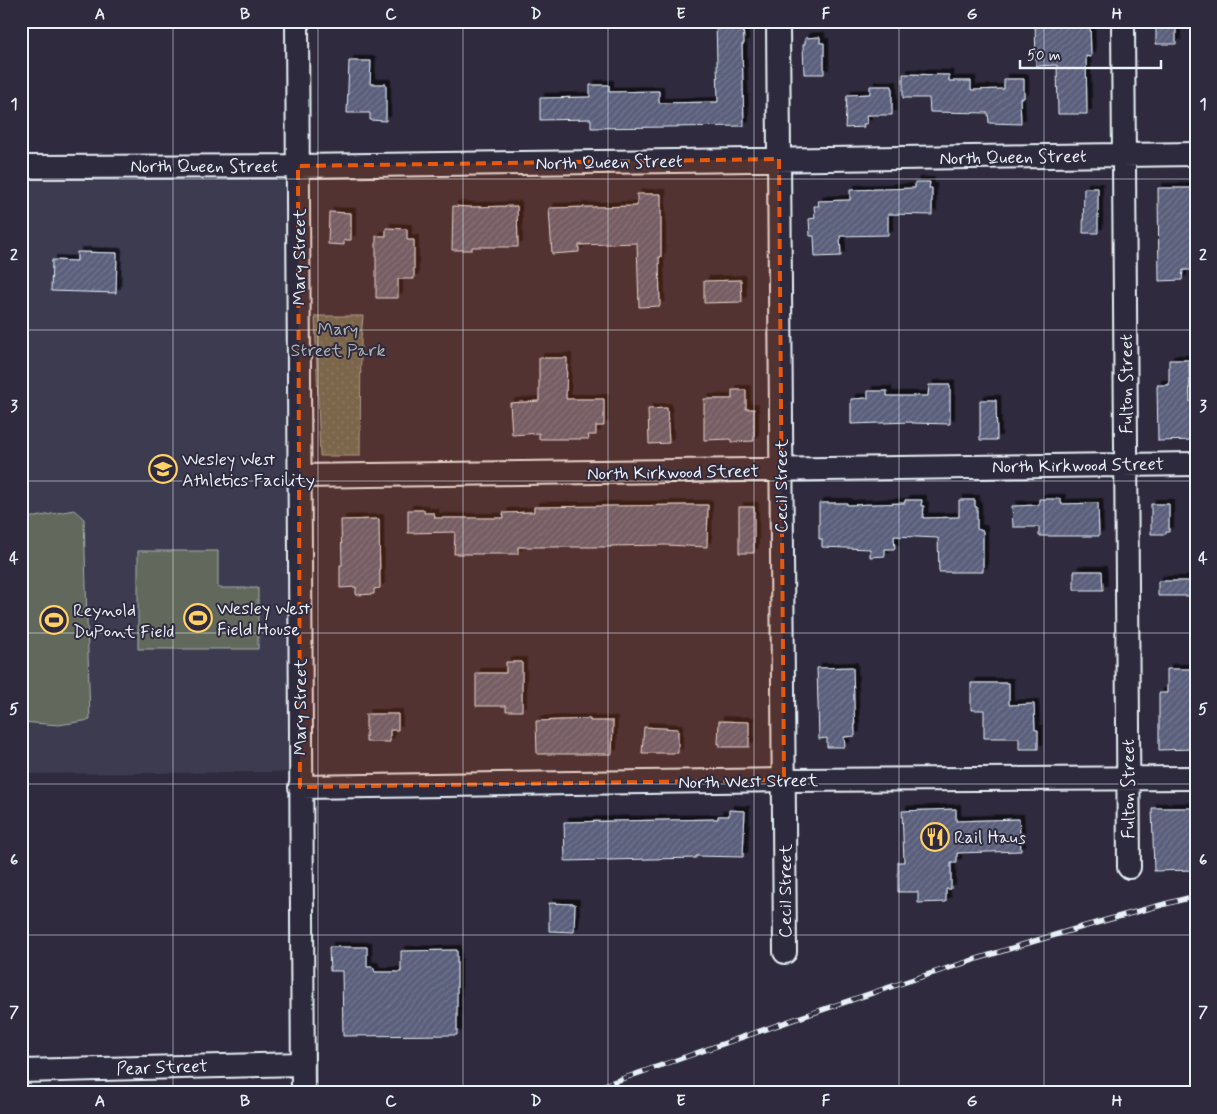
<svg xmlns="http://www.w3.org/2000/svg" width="1217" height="1114" viewBox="0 0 1217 1114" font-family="Mynerve,sans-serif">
<defs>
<pattern id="grass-dots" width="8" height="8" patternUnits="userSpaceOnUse" patternTransform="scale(1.25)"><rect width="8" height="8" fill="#62695b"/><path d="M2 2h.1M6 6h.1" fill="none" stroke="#787f73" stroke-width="1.8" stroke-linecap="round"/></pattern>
<pattern id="building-hatch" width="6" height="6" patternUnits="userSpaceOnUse" patternTransform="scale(1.25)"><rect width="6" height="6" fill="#5a5e7b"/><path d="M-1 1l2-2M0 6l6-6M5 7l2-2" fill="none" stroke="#72768e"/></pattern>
<filter id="shadow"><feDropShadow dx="4.5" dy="-4.5" stdDeviation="0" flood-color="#0009"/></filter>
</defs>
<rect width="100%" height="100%" fill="#2f2a3d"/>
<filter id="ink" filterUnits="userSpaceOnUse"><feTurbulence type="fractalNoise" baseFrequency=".02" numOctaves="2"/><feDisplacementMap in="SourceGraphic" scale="10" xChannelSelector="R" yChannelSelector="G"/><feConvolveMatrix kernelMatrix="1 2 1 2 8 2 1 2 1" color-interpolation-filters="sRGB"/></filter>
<g filter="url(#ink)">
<path fill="#3c3a50" d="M21,165L307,166L300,772L21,774Z"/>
<path fill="url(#grass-dots)" stroke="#a5adaa" d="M315,316H363L361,338L360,456H320Z"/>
<path fill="#62695b" stroke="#a5adaa" d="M74,510L84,519L90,720L59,725L21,722V517H35Z
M138,551H218V588H258V649H138Z"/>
<path fill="url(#building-hatch)" stroke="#e8f1f8" filter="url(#shadow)" d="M743,21L744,44H742L744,126L591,128V119L540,120V98L590,97V85H609V92L659,91V103L718,102L716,22Z
M1035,21H1090L1091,57L1086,56L1087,114H1058L1057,65L1036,66Z
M1156,21H1176V44H1156Z
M820,37V43H824V74H804L803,45L805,44V38Z
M349,61H371L370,84H386V121L370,120V113H347Z
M903,74L949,75V81H971V90L1004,89V79H1024V98H1020L1021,124L989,123L988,113L930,112L929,98H903Z
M870,86H892V115H866L867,124H863L864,127L845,128L847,95L870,94Z
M915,182H930L929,188H932V215L888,214V235L840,236L841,256L815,257L814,236H810L809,219L815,218L814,206H819L818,201L850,200V190L915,188Z
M1084,188H1098V233H1083Z
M1158,188H1196V270H1183L1182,280L1159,281Z
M637,194H661V257H659L660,306L639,307L637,243L579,245V252L552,254L549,208L637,206Z
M453,206L469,207L517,206L518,247H472V250H452Z
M329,212L351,213V240H344V245L328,244Z
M386,228L407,229V240H414V279H398V298H376V236H386Z
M77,252L117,253L116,293L51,291L52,260L77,261Z
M741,280L742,302L704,303V281Z
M539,358H567L566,399H604V426H596V435H588L589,439H539V433L512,435L510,403L539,401Z
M1169,360H1189L1190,402H1196V440L1158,441L1157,385H1169Z
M929,385H950V424L912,423V422L851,424V399L868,398V391H887V396H928Z
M732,390H746V409H754V441L731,442V439L704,440V399H732Z
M980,400H996L997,440H980Z
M667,408L669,443L649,444L648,409Z
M1039,499H1061V504L1098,503L1099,536H1039V527H1013L1012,506L1039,505Z
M905,500H922L921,506H924L923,518L959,517V500H975V507H977V529L983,531V572H939L938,538L894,536L895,549H885V556L870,557V549L822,547V539H819V503H847V505L905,503Z
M1151,504H1169V532H1166V534H1151Z
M688,505H708L707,547L666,545L611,546V547H518V554H454L455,532L408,533V510H424V513H434L435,518H504L503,513L534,512V507Z
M739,507H754V553H739Z
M379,519L380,588L374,589V594L356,595V587L340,588V565H342L341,520Z
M1074,571H1102L1103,590H1074Z
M1158,581H1196V596H1158Z
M506,662H522V711H506V706H476V673H506Z
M853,667L855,736L844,737L845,747H827V738L819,739L817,668Z
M1167,669H1196V744H1193V749L1159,750V693H1167Z
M971,683H1009V705L1034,704L1035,730H1038V749H1019V738H984V710H971Z
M366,714H398V730H390V742H366Z
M590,719V721H613L612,754H537L536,721Z
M719,721L749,722V747H720V744H718Z
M644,727L678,729V753H642Z
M1152,808H1195L1196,870L1154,871Z
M956,809V821L1019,819L1021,851L957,853V863H951V889H946V902L918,903V892H898V862H904L902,811Z
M729,810L745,811L743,857L696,856V858L565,861L564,822L718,819V816H729Z
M549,903L575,904L574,932L549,931Z
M329,947H367V967H373L375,972H401V951L457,950V1035L343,1036L342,971H330Z"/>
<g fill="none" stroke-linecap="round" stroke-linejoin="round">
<defs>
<path id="street" d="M297,21L303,1093
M778,21L785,952
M1123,21L1129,867
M21,167L298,166L1196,154
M299,476L1196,464
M300,787L784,780L1196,778
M21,1071L302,1064"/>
</defs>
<use href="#street" stroke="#e8f1f8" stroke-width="26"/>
<use href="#street" stroke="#2f2a3d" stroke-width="22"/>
<defs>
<path id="rail" d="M581,1093C785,1023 987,949 1196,896"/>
</defs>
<use href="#rail" stroke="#e8f1f8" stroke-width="5.5"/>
<use href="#rail" stroke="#2f2a3d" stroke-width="4" stroke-dasharray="11" stroke-linecap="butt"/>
</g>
</g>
<path fill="#e8590c" fill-opacity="0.2" stroke="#e8590c" stroke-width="4" stroke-dasharray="10 6" stroke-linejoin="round" d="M779,159L784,780L300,787L298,166Z"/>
<path fill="none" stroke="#e8f1f8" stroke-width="1" stroke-opacity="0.55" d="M173,21V1093M318,21V1093M463,21V1093M608,21V1093M754,21V1093M899,21V1093M1044,21V1093M21,179H1196M21,330H1196M21,481H1196M21,633H1196M21,784H1196M21,935H1196"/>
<defs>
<symbol id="university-ring" viewBox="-11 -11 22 22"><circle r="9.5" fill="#2f2a3d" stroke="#ffd166" stroke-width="1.5"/><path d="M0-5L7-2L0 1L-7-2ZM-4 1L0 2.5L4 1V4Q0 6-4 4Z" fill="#ffd166"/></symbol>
<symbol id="stadium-ring" viewBox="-11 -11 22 22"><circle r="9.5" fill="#2f2a3d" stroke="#ffd166" stroke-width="1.5"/><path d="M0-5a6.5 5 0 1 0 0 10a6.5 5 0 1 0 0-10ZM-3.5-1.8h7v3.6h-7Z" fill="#ffd166"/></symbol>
<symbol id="restaurant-ring" viewBox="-11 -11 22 22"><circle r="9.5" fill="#2f2a3d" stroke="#ffd166" stroke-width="1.5"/><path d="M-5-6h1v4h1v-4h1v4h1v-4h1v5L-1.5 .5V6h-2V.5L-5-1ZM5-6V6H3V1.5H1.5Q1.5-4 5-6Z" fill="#ffd166"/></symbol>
</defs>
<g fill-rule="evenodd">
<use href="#university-ring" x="147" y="453" width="32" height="32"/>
<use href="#stadium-ring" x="182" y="602" width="32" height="32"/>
<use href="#stadium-ring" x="38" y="604" width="32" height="32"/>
<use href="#restaurant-ring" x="919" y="821" width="32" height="32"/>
</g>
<g text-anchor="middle" stroke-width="4" stroke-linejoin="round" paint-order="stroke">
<g font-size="18" fill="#e8f1f8" stroke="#2f2a3d">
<text transform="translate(1013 157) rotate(-1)" y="6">North Queen Street</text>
<text transform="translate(609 162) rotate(-1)" y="6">North Queen Street</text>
<text x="204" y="172">North Queen Street</text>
<text transform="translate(299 257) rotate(-90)" y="6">Mary Street</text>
<text transform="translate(1126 384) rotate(-90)" y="6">Fulton Street</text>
<text transform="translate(1078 465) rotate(-1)" y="6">North Kirkwood Street</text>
<text transform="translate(673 472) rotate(-1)" y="6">North Kirkwood Street</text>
<text transform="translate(781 486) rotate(-90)" y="6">Cecil Street</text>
<text transform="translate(300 707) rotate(-90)" y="6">Mary Street</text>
<text transform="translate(748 781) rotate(-1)" y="6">North West Street</text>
<text transform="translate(1128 789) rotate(-90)" y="6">Fulton Street</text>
<text transform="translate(785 891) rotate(-90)" y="6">Cecil Street</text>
<text transform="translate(162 1067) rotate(-2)" y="6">Pear Street</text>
</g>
<g font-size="18" fill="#acb4b1" stroke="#2f2a3d">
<text x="338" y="335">Mary<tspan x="338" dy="21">Street Park</tspan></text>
</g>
<g font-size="18" fill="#e8f1f8" stroke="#2f2a3d" text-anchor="start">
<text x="182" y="465">Wesley West<tspan x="182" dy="21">Athletics Facility</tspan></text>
<text x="217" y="614">Wesley West<tspan x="217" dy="21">Field House</tspan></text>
<text x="73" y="616">Reynold<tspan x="73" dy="21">DuPont Field</tspan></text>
<text x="954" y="843">Rail Haus</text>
</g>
</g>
<rect width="1217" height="1114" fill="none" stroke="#2f2a3d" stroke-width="55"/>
<path d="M1020 60v8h141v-8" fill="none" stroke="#e8f1f8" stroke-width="2.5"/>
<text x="1027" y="60" font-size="15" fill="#e8f1f8" stroke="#2f2a3d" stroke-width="4" paint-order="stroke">50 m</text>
<rect x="28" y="28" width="1162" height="1058" fill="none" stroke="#e8f1f8" stroke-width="2"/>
<g font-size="16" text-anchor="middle" font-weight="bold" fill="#e8f1f8">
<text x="100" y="19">A</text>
<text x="245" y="19">B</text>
<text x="391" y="19">C</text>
<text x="536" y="19">D</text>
<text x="681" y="19">E</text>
<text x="826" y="19">F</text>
<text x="972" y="19">G</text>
<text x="1117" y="19">H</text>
<text x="14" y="109">1</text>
<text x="1203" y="109">1</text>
<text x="14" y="260">2</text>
<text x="1203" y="260">2</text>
<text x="14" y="411">3</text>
<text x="1203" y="411">3</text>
<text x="14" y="563">4</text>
<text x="1203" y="563">4</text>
<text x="14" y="714">5</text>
<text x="1203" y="714">5</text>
<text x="14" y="865">6</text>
<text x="1203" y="865">6</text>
<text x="14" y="1017">7</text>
<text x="1203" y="1017">7</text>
<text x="100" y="1106">A</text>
<text x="245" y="1106">B</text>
<text x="391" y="1106">C</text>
<text x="536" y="1106">D</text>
<text x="681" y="1106">E</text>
<text x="826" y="1106">F</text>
<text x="972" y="1106">G</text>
<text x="1117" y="1106">H</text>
</g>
</svg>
